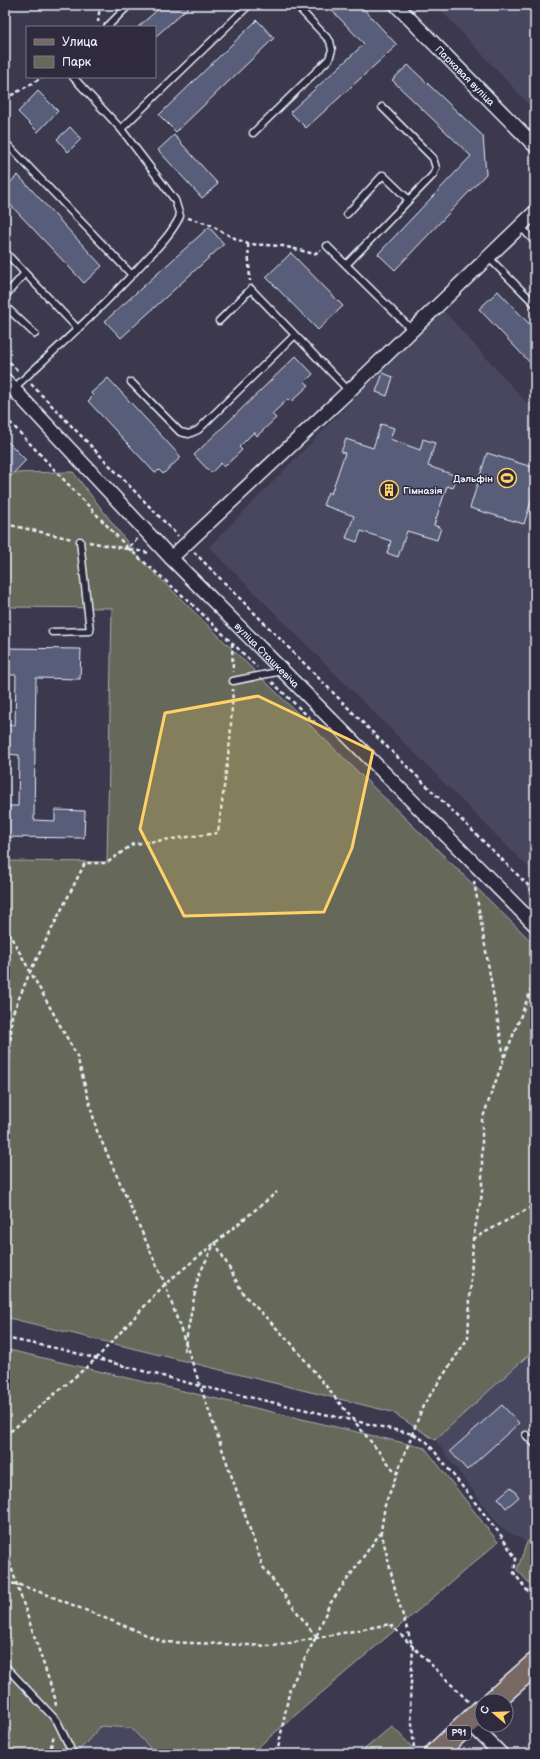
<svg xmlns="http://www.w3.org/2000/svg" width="540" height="1759" viewBox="0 0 540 1759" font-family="'Balsamiq Sans',sans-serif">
<rect width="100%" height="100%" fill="#3c394f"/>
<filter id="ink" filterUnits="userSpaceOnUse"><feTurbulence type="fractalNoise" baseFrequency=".025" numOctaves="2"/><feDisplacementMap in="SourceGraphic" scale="8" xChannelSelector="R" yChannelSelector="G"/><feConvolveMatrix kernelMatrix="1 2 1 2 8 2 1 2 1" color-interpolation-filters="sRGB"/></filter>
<g filter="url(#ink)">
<path fill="#48475f" d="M436,5H535V111Z
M442,309L535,412V874L209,547Z
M535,1349V1535L527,1542L501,1528L435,1440Z
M101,1726L131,1728L156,1754H76Z"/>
<path fill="#66695a" stroke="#a7ada9" d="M73,472L141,560L535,945V1349L435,1440L392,1412L5,1317V861L107,862L112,608L5,607V473Z
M5,1349L425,1448L498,1542L250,1754H156L131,1728L101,1726L76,1754H5Z
M535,1535V1589L517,1570L527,1542Z
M392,1726L412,1747L404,1754H359Z"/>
<path fill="#595d7a" stroke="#e8f1f8" d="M163,5H191L155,37V27H138Z
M327,5H360L397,45L306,128L290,112L364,44Z
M257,20L274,38L176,132L159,115Z
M408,65L483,136L486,174L395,270L378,254L471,156L392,80Z
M38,91L58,111L38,132L18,112Z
M70,127L81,139L68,152L57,139Z
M174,135L218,184L202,198L158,150Z
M18,175L102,266L84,283L5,199V187Z
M209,227L224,244L121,338L105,321Z
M291,253L343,306L318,330L266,277Z
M498,291L535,330V368L479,309Z
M296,356L313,374L305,382L309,385L291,402L288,399L272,414L276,418L257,436L254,432L239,447L242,450L224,467L221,463L211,473L194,455Z
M383,373L393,377L387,396L376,392Z
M108,378L181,457L163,474L159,470L155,473L88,401L93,396L91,393Z
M381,424L394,428L390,439L420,450L423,439L435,443L428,466L457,476L453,488L447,486L434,525L441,528L437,540L407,531L398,557L387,553L391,541L361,531L357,542L346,538L354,516L323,505L328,492L331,494L345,453L341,452L346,439L373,448Z
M5,439L26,460L5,482Z
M487,453L535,468V489L524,524L470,508Z
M5,648L81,649L80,679L36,678L34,820L55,821V810L85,811L84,838L5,837V806H18L19,755L5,754V725H15L16,675H5Z
M502,1405L519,1423L467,1470L450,1451Z
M511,1487L519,1497L506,1508L498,1498Z"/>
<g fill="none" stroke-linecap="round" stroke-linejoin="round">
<defs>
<path id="lane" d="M107,27L129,5
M121,129L249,5
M253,133L329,59L332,50L330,41L296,5
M5,142L132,275
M347,214L383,175L409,200
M520,226L535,242
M327,246L412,330
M5,252L78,329
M488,257L535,304
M346,265L433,175L436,168L433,158L382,107
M5,296L25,273
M5,306L35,334
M219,321L251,289L349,391
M131,382L180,432L189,434L198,430L295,335
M13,389C57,348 102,308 142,264C156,249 171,235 180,216L175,200L121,129L73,77
M52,632L90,631L80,541
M233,681L282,671
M526,1435L535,1444
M5,1666L57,1721L73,1754"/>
<g id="street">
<path id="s1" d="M396,5L535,146"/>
<path id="s2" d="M5,380L171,558L535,925"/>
<path d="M171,558L349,391L535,212"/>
<path d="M470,1723L501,1754"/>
</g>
<path id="primary" d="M493,1701L535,1664
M435,1754L482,1710"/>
</defs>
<use href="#lane" stroke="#e8f1f8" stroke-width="9"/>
<use href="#street" stroke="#e8f1f8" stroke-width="16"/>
<use href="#primary" stroke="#e8f1f8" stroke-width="24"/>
<path stroke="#e8f1f8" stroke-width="2.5" stroke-dasharray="4 3" stroke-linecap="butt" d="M98,22L100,5
M5,99L43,77
M188,218L209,224L230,236L248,244L283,246L314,254L321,250
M248,244L250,281
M5,357L19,372
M31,384L178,536
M5,417L128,548L138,538
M5,524L72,539
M89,542L149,553
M128,548L191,603L257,667
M194,552L378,738L535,892
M232,643L233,672
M272,682L315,723
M474,881L504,1057
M5,926L77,1056L97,1131L165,1284L263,1567L316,1637
M5,1088L8,1083L12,1015L30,972L85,863H107L133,844L218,833L230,741L233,689
M473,1239L535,1205
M215,1242L244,1295L291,1343L397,1474
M5,1338L60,1349L200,1386L413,1434L427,1442L500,1534L516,1559L514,1573L535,1601
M184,1351L198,1277L214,1244
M5,1436L96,1359L165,1284L277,1192
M5,1549L55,1698L56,1706
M5,1583L17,1584L48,1595L164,1642L274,1646L390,1624L468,1701
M49,1754L54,1735
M277,1754L290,1688L316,1637L329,1605L381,1532
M412,1754L414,1748L410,1700L413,1648L396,1593L381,1531L385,1505L423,1406L468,1338L473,1239L482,1194V1120L504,1058L535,980"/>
<use href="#lane" stroke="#2f2a3d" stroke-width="6"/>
<use href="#street" stroke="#2f2a3d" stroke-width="13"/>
<use href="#primary" stroke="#776864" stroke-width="21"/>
</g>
</g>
<path fill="#ffd166" fill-opacity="0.2" stroke="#ffd166" stroke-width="3" stroke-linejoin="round" d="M258,696L373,751L352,848L324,912L184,916L140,829L165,713Z"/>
<defs>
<symbol id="stadium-ring" viewBox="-11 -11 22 22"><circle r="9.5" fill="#2f2a3d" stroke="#ffd166" stroke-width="1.5"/><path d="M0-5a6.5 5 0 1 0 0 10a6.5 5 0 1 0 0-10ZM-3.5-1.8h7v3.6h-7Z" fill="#ffd166"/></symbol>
<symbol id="building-ring" viewBox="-11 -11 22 22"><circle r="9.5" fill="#2f2a3d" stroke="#ffd166" stroke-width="1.5"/><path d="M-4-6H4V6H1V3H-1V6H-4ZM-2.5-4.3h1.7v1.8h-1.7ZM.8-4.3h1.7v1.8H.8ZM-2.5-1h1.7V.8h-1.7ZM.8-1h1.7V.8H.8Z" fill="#ffd166"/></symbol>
</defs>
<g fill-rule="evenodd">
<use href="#stadium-ring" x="496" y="467" width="22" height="22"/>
<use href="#building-ring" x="378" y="479" width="22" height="22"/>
</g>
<g text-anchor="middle" stroke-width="3" stroke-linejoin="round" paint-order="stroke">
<rect fill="#2f2a3d" stroke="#b0b5c0" stroke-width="1" x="447" y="1726" width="24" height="14" rx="3"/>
<g font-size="9" font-weight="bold" fill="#e8f1f8">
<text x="459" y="1736">Р91</text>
</g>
<g font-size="10" fill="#e8f1f8" stroke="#2f2a3d">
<text dy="4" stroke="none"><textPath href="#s1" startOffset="99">Паркавая вуліца</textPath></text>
<text dy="4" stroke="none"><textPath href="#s2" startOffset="380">вуліца Сташкевіча</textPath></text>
</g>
<g font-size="10" font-weight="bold" fill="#e8f1f8" stroke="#2f2a3d" text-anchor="end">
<text x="493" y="482">Дэльфін</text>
<text x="403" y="494" text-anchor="start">Гімназія</text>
</g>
</g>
<rect width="540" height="1759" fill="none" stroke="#2f2a3d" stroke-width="20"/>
<rect x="10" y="10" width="520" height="1739" fill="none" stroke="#e8f1f8" stroke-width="1.5" filter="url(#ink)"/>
<rect x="26" y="26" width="130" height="52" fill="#2f2a3d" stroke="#797a88"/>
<rect x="34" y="39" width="20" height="6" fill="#776864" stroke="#797a88"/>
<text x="62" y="46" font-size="12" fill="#e8f1f8">Улица</text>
<rect x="34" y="56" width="20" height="12" fill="#66695a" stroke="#797a88"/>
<text x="62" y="66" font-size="12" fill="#e8f1f8">Парк</text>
<g transform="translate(494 1713) rotate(289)"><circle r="19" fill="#2f2a3d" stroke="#797a88"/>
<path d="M0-3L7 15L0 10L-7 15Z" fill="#ffd166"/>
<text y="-6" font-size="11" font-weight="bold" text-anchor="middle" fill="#e8f1f8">С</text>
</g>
</svg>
